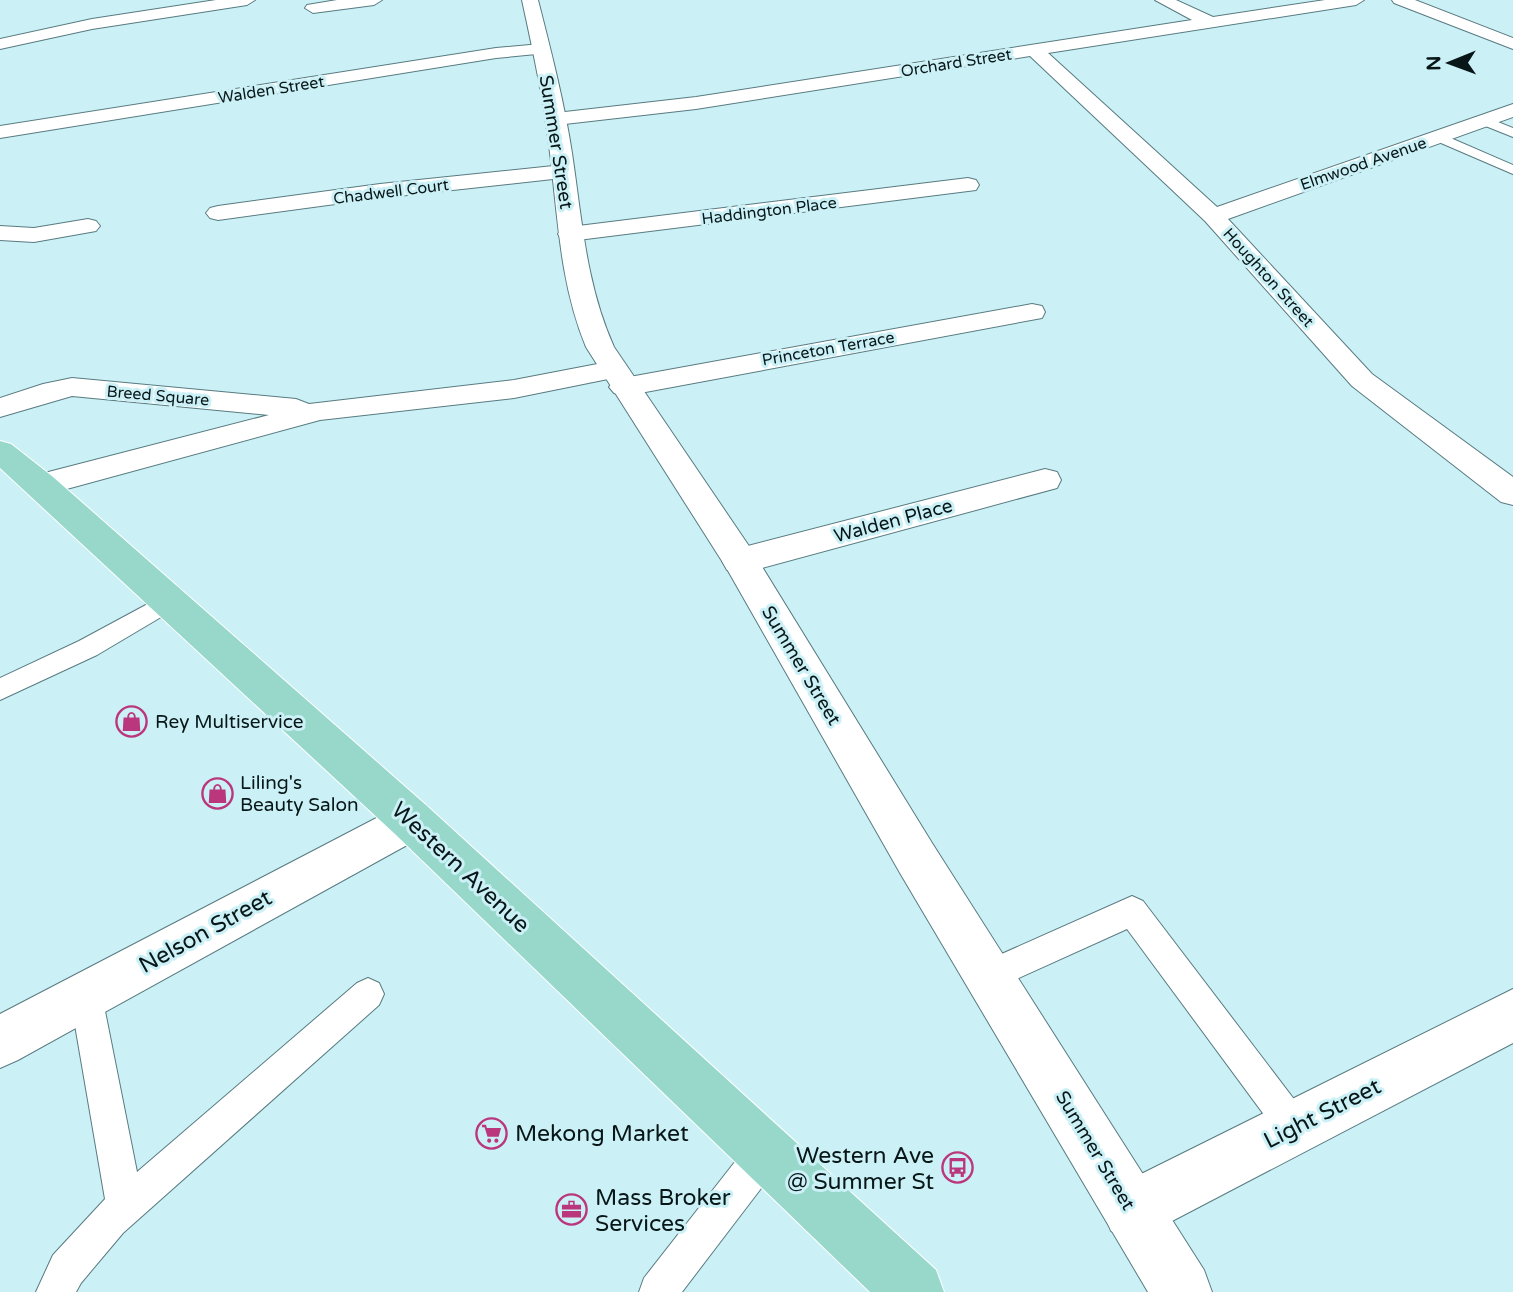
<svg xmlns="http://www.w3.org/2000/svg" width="1513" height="1292" viewBox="0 0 1513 1292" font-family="'Varela Round',sans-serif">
<rect width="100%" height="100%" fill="#cbf1f7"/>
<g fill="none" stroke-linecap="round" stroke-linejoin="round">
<defs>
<path id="lane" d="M1483,116L1513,128V137L1478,123V117Z
M1439,133L1513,165V174L1434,140L1432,137Z
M170,592L178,595L182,601L178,607L97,655L0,700V678L79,641Z
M1132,896L1143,901L1306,1115L1312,1127L1306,1139L1294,1145L1282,1139L1127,929L990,991L979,986L974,975L979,964Z
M368,978L379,983L384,994L379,1005L123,1233L81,1283L76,1292H36L53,1255L105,1199L70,996L75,985L86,980L97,985L102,996L137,1172L357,983Z
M765,1135L778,1140L783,1153L778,1166L682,1292H639L644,1278L752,1140Z"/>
<path id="street" d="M216,0H255L247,5L92,29L0,49V39L92,19Z
M337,0H382L374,5L313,13L305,8L307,5Z
M1155,0H1176L1213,17L1325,0H1364L1356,5L1048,53L1217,207L1513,104V117L1228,219L1372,374L1513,477V505L1501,502L1352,386L1205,221L1030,56L696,109L556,125L549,123L546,119L549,115L556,113L696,97L1192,20Z
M1392,0H1415L1513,38V49L1394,3Z
M541,44L550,49L547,53L496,58L0,138V126L496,48Z
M563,165L571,167L574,172L571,177L380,198L218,220L210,218L206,213L210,208L218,206L380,184Z
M968,178L976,180L979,185L976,190L570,241L561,239L558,234L561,229L570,227Z
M88,219L96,221L100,226L96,231L34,242L0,240V226L34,228Z
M1032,304L1042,306L1045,312L1042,318L624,396L614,393L609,387L614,381L624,378Z
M613,361L623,364L627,370L623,376L514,398L320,420L41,496L29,493L25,485L29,477L269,415L72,396L0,417V398L43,384L72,378L296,399L309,404L514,380Z
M1045,469L1057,472L1061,480L1057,488L740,574L727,570L722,561L727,552L740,548Z
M411,800L427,806L433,820L427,834L18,1060L0,1068V1014Z
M1513,989V1043L1153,1231L1132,1239L1111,1231L1103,1210L1111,1189Z"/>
<path id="secondary" d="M522,0H538C551,51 564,101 572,153C582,220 586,285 614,347L753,552L932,843L1204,1270L1212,1292H1148L900,873L727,569L586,347C560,284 558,219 550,153C544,101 533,51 522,0Z"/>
<path id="primary" d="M0,441L11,444L53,477L427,806L936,1270L944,1292H870L395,834L0,468Z"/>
</defs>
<use href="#lane" stroke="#587b80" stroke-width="2"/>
<use href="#street" stroke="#587b80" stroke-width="2"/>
<use href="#secondary" stroke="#587b80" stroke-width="2"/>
<use href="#primary" stroke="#fff" stroke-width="2"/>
<use href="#lane" fill="#fff" fill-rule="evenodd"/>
<use href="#street" fill="#fff" fill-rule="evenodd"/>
<use href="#secondary" fill="#fff" fill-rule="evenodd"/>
<use href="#primary" fill="#98d8cb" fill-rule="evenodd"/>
</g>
<defs>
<symbol id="shop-ring" viewBox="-11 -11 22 22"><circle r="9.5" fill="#cbf1f7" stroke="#bb377d" stroke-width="1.5"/><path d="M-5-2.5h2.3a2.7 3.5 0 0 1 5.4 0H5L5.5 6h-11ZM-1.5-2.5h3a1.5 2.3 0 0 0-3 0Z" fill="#bb377d"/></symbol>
<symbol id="supermarket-ring" viewBox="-11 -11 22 22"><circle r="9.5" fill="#cbf1f7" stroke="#bb377d" stroke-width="1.5"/><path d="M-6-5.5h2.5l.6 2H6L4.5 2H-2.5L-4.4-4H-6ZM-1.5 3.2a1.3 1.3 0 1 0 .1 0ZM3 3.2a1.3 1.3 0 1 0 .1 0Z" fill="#bb377d"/></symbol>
<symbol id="bus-ring" viewBox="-11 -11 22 22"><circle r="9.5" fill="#cbf1f7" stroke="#bb377d" stroke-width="1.5"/><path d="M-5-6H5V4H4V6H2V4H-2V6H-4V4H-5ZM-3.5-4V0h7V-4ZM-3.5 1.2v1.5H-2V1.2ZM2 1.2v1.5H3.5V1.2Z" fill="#bb377d"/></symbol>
<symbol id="office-ring" viewBox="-11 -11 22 22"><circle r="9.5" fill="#cbf1f7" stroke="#bb377d" stroke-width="1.5"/><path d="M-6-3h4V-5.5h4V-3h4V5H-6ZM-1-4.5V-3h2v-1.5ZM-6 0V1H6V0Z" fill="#bb377d"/></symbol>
</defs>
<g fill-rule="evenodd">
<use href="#shop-ring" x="114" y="704" width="35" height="35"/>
<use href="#shop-ring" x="200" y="776" width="35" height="35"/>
<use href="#supermarket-ring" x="474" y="1116" width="35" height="35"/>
<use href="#bus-ring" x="940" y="1150" width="35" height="35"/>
<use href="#office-ring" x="554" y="1192" width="35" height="35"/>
</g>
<g text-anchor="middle" stroke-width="6" stroke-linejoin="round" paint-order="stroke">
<g font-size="16" fill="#081618" stroke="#cbf1f7">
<text transform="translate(956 62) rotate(-9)" y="6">Orchard Street</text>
<text transform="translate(271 89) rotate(-9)" y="6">Walden Street</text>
<text transform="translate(1363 163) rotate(-19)" y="6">Elmwood Avenue</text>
<text transform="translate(391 191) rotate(-7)" y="6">Chadwell Court</text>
<text transform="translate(769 210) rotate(-7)" y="6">Haddington Place</text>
<text transform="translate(1269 277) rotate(48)" y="6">Houghton Street</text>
<text transform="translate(828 348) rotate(-10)" y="6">Princeton Terrace</text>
<text transform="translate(158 395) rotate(5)" y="6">Breed Square</text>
</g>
<g font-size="19" fill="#081618" stroke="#cbf1f7">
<text transform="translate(557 142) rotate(81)" y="7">Summer Street</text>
<text transform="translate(893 520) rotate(-15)" y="7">Walden Place</text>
<text transform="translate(802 665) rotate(59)" y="7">Summer Street</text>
<text transform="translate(1096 1150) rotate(59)" y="7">Summer Street</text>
</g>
<g font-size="19" fill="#081618" stroke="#cbf1f7" text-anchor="start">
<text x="155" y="728">Rey Multiservice</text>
<text x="240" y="789">Liling's<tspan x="240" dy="22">Beauty Salon</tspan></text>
</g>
<g font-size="23" fill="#081618" stroke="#cbf1f7">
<text transform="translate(461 867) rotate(43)" y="8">Western Avenue</text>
<text transform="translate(205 931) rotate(-29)" y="8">Nelson Street</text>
<text transform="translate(1322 1113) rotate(-27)" y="8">Light Street</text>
</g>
<g font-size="23" fill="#081618" stroke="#cbf1f7" text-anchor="start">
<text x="515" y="1141">Mekong Market</text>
<text x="934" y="1163" text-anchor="end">Western Ave<tspan x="934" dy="26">@ Summer St</tspan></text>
<text x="595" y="1205">Mass Broker<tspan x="595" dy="26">Services</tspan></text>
</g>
</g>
<g transform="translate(1450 63) rotate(269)" stroke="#cbf1f7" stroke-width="5" paint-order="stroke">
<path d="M0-5L12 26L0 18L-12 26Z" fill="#081618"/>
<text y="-10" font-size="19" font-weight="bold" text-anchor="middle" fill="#081618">N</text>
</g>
</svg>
